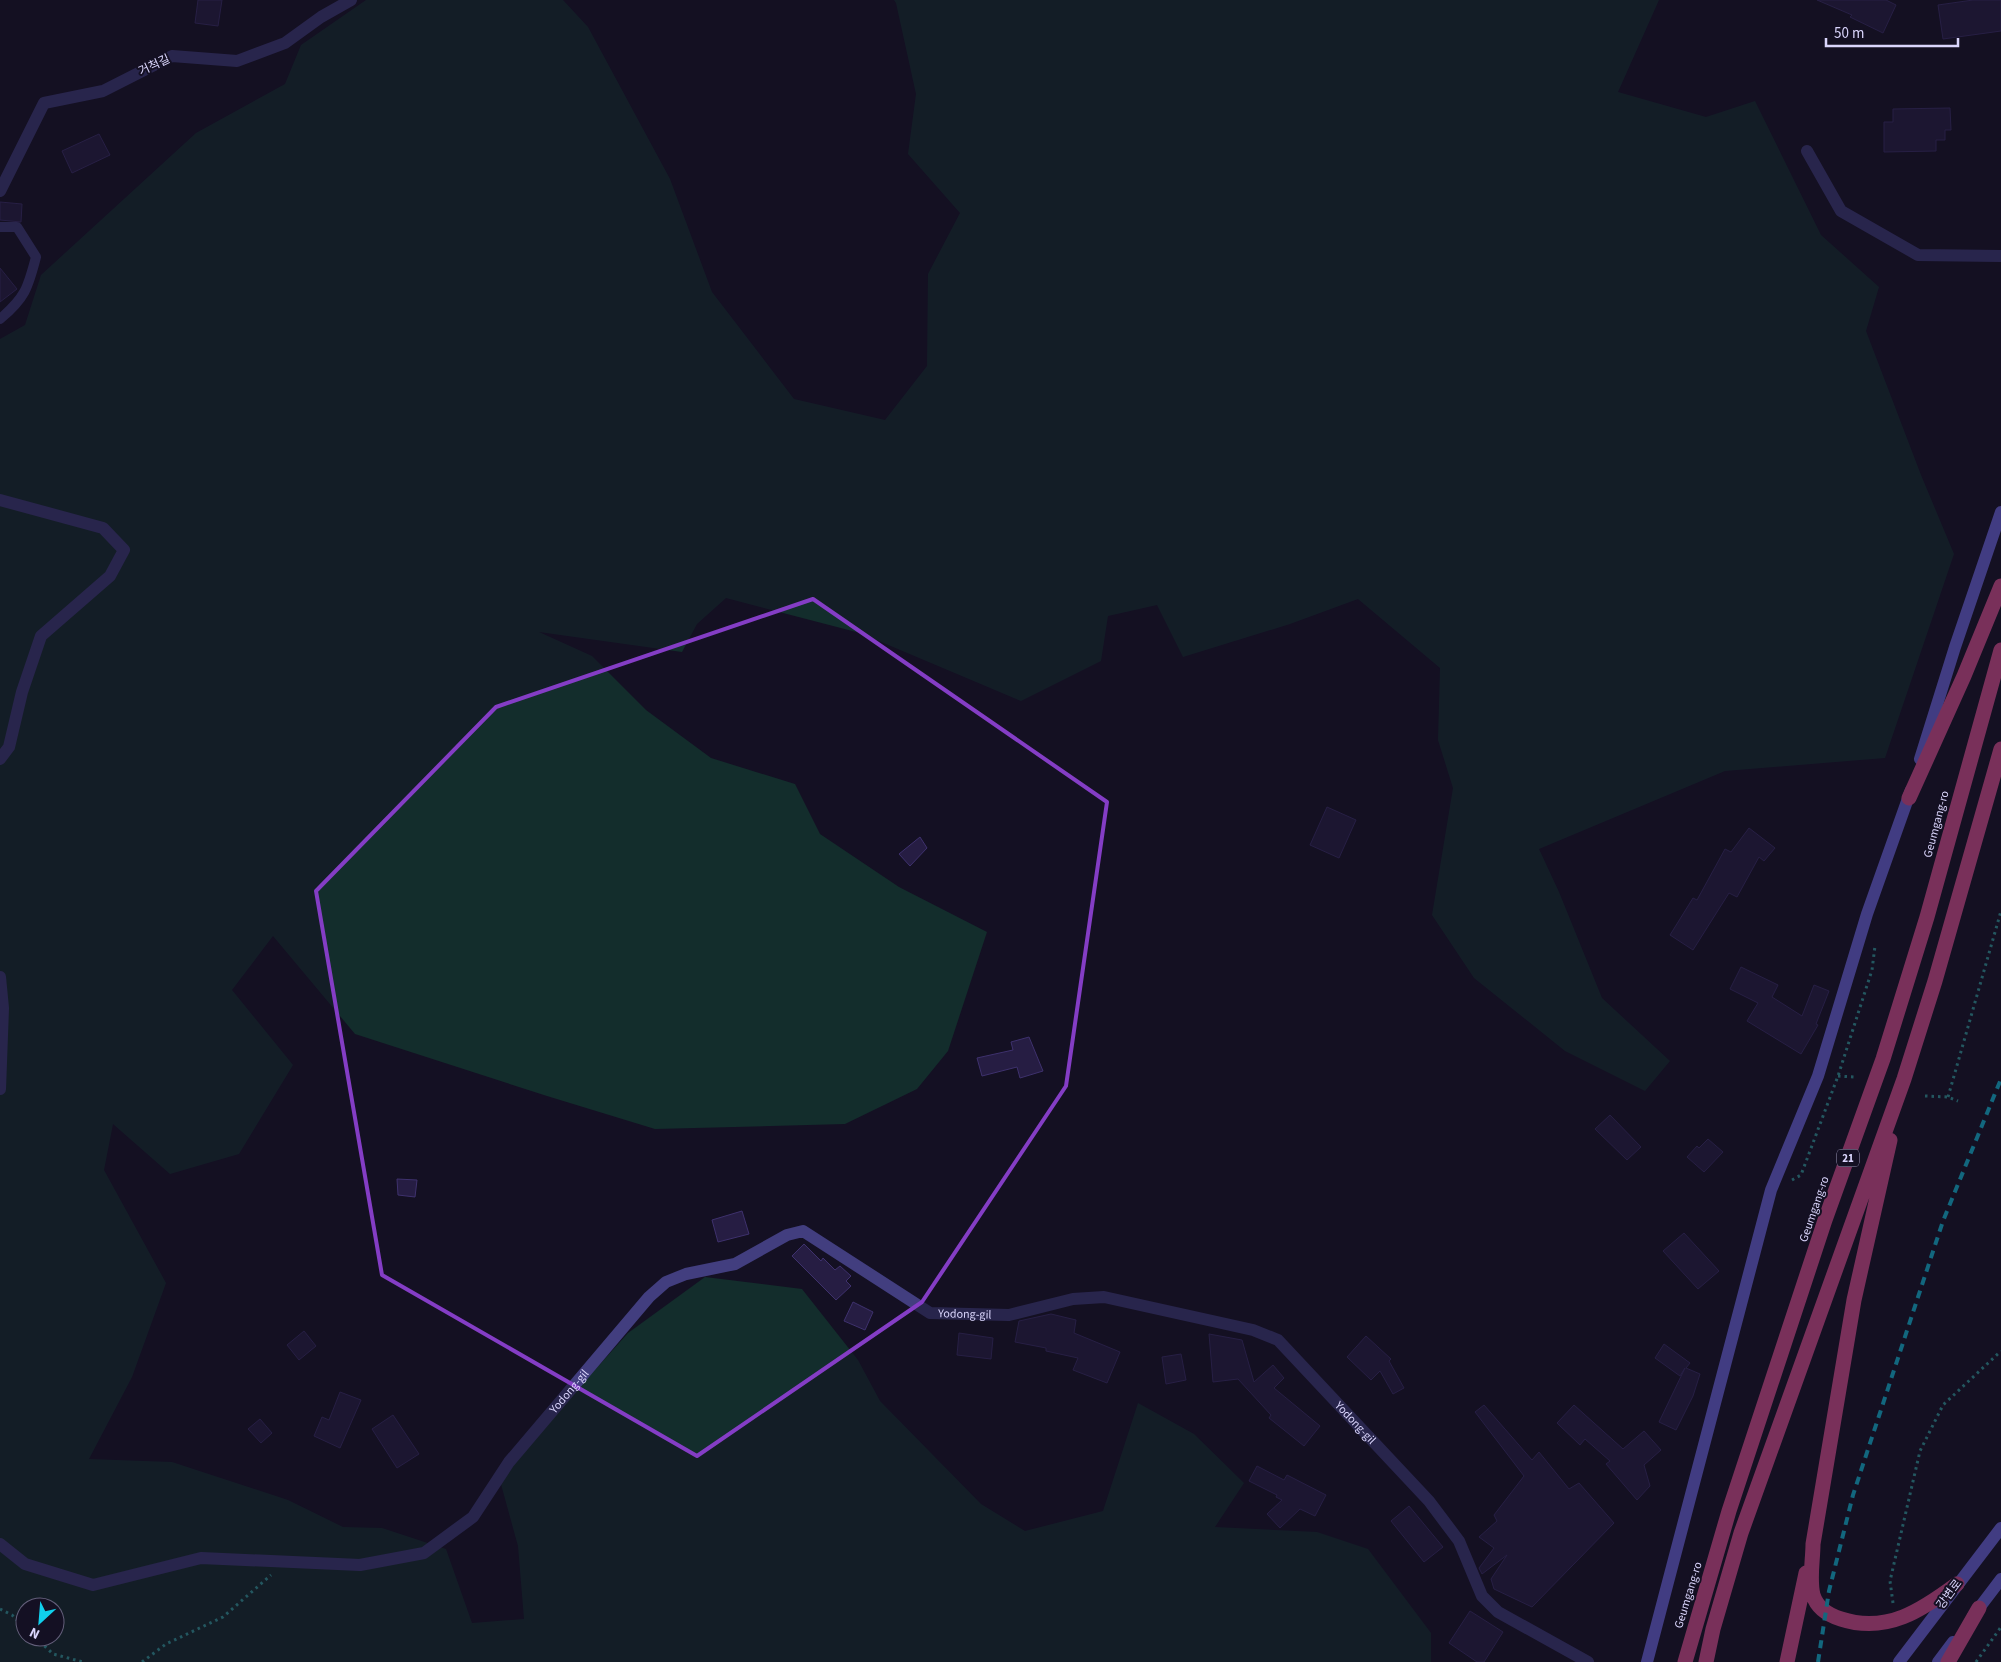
<svg xmlns="http://www.w3.org/2000/svg" width="2001" height="1662" viewBox="0 0 2001 1662" font-family="'Source Sans 3','Noto Sans KR',sans-serif">
<rect width="100%" height="100%" fill="#141023"/>
<path fill="#132d2c" fill-rule="evenodd" d="M366,0H563L588,27L670,179L712,292L794,399L885,420L927,366L928,274L960,213L908,154L916,94L896,3L894,0H1659L1618,92L1706,117L1755,101L1821,235L1879,287L1866,331L1921,475L1954,554L1885,758L1725,771L1539,849L1559,892L1602,998L1670,1061L1645,1091L1565,1051L1474,978L1432,915L1453,788L1438,740L1440,668L1358,599L1290,624L1183,657L1157,605L1108,616L1101,661L1021,701L860,633L726,598L697,624L682,652L539,632L592,656L646,710L711,758L795,784L820,834L899,887L987,932L948,1051L917,1089L845,1124L655,1129L547,1096L355,1034L273,936L232,990L293,1065L239,1154L170,1174L113,1124L104,1170L166,1283L132,1377L89,1459L172,1462L288,1500L343,1527L382,1528L446,1549L472,1623L524,1619L518,1546L499,1477L628,1333L705,1277L802,1289L858,1360L880,1401L981,1504L1025,1531L1103,1511L1138,1403L1194,1434L1244,1483L1215,1527L1317,1532L1368,1549L1431,1633V1662H0V339L25,325L41,275L196,133L285,84L301,45ZM25,1607H55V1637H25Z"/>
<path fill="#261d43" stroke="#3e316d" d="M198,0H222L218,26L195,23Z
M1817,0H1886L1896,5L1883,33L1850,17L1852,15Z
M1973,0H2001V31L1943,39L1938,5Z
M1950,108L1951,130H1945V140H1936V151L1884,152V122H1893V109Z
M99,134L110,155L72,173L62,151Z
M0,202L22,204L21,222L0,220Z
M0,268L17,289L0,302Z
M1327,807L1356,820L1339,858L1310,845Z
M1749,828L1775,848L1764,861L1759,857L1737,897L1729,893L1693,950L1670,935L1693,898L1697,900L1725,849L1731,852Z
M920,837L927,848L910,866L899,854Z
M1741,967L1778,985L1772,997L1802,1016L1814,985L1829,991L1816,1024L1818,1025L1801,1054L1747,1021L1758,1003L1730,989Z
M1029,1037L1043,1071L1020,1078L1017,1067L982,1076L977,1058L1013,1050L1011,1042Z
M1610,1115L1641,1147L1627,1160L1595,1129Z
M1708,1139L1723,1152L1704,1172L1687,1157L1697,1146L1699,1148Z
M397,1179L417,1180L415,1197L398,1195Z
M742,1211L749,1234L718,1242L712,1220Z
M1684,1233L1719,1271L1698,1289L1663,1251Z
M804,1244L821,1261L823,1258L835,1270L840,1266L851,1276L846,1281L851,1286L836,1300L792,1256Z
M853,1302L873,1312L865,1330L844,1321Z
M1051,1314L1076,1320L1074,1333L1120,1352L1107,1383L1073,1370L1078,1358L1046,1351V1348L1015,1342L1019,1321Z
M304,1331L316,1346L299,1360L287,1345Z
M959,1333L993,1338L991,1359L957,1355Z
M1209,1334L1242,1340L1254,1382L1273,1365L1284,1378L1274,1388L1320,1426L1304,1446L1269,1418L1271,1415L1238,1379L1213,1382Z
M1366,1336L1391,1359L1389,1361L1404,1388L1393,1394L1380,1371L1371,1380L1347,1357Z
M1664,1344L1690,1363L1686,1368L1700,1374L1693,1396L1676,1430L1659,1422L1685,1368L1680,1376L1655,1358Z
M1181,1354L1186,1380L1166,1384L1162,1357Z
M340,1392L361,1400L340,1448L314,1436L322,1417L329,1420Z
M1484,1405L1532,1460L1539,1452L1569,1489L1579,1483L1614,1523L1532,1607L1494,1589L1491,1579L1507,1555L1482,1574L1479,1568L1494,1548L1479,1537L1497,1521L1494,1515L1524,1476L1475,1412Z
M1574,1405L1623,1449L1644,1431L1661,1450L1644,1465L1650,1486L1637,1500L1606,1464L1610,1461L1585,1439L1580,1445L1557,1423Z
M393,1415L419,1454L397,1468L372,1429Z
M260,1419L272,1433L261,1443L248,1429Z
M1257,1466L1284,1480L1287,1475L1326,1495L1315,1516L1300,1509L1280,1528L1267,1514L1282,1500L1276,1497L1277,1495L1249,1481Z
M1409,1506L1443,1547L1424,1562L1391,1521Z
M1470,1611L1503,1632L1484,1662H1477L1449,1643Z"/>
<g fill="none" stroke-linecap="round" stroke-linejoin="round">
<path stroke="#37aeaa" stroke-width="3" stroke-dasharray="2.5 4" stroke-linecap="butt" d="M1838,1076L1854,1077
M1925,1096L1948,1097L1958,1101
M1948,1097L2001,911
M1792,1180L1801,1175L1838,1076L1872,970L1875,946
M1893,1603L1890,1581L1920,1451L1943,1405L2001,1351
M0,1609L12,1615L25,1628
M35,1637L53,1654L83,1662
M142,1662L166,1644L223,1617L271,1575
M1976,1662L2001,1627"/>
<path stroke="#423e7f" stroke-width="10" d="M0,227H17L36,257C28,288 25,298 0,319"/>
<g stroke="#423e7f" stroke-width="12">
<path d="M1807,151L1841,211L1918,255L2001,256"/>
<path d="M0,191L44,103L103,91L172,56L237,61L285,43L321,17L351,0"/>
<path d="M0,500L103,528L124,550L110,576L41,636L22,692L9,747L0,759"/>
<path d="M0,977L3,1008L0,1089"/>
<path id="s1" d="M0,1544L25,1564L93,1585L201,1558L360,1565L424,1553L473,1517L509,1462L649,1297L666,1282L686,1274L735,1264L787,1235L803,1231L930,1313L1009,1315L1073,1299L1104,1297L1253,1330L1278,1340L1429,1501L1459,1541L1482,1596L1498,1612L1588,1662"/>
</g>
<path stroke="#7972f5" stroke-width="12" d="M1920,759L1955,647L2001,512
M1973,1616L2001,1579
M1647,1662L1771,1190L1818,1076L1867,914L1911,790
M1899,1662L2001,1528
M1938,1662L1953,1642"/>
<path stroke="#f4589e" stroke-width="15" d="M1909,798L1964,676L2001,586
M1890,1140L1854,1300L1813,1544C1813,1560 1809,1579 1813,1595C1817,1608 1828,1615 1841,1619C1887,1634 1922,1610 1957,1584
M1685,1662L1729,1511L1825,1220L1883,1059L1927,917L2001,650
M1706,1662L1713,1629L1741,1533L1904,1079L1935,981L2001,749
M1787,1662L1806,1573
M1948,1662L1979,1608"/>
<path stroke="#10d0ed" stroke-width="4" stroke-dasharray="8 6" stroke-linecap="butt" d="M1818,1662L1829,1591L1853,1495L1943,1221L2001,1079"/>
</g>
<path d="M0 0H2001V1662H0ZM813,599L1107,802L1066,1086L922,1302L697,1456L382,1275L316,891L496,707Z" fill="#141023" fill-opacity=".55" fill-rule="evenodd"/>
<path fill="none" stroke="#843dc5" stroke-width="4" stroke-linejoin="round" d="M813,599L1107,802L1066,1086L922,1302L697,1456L382,1275L316,891L496,707Z"/>
<g text-anchor="middle" stroke-width="4" stroke-linejoin="round" paint-order="stroke">
<rect fill="#141023" stroke="#9f9abb" stroke-width="1" x="1837" y="1149.5" width="22" height="17" rx="4"/>
<g font-size="11" font-weight="bold" fill="#dad5fc">
<text x="1848" y="1162">21</text>
</g>
<g font-size="12" fill="#dad5fc" stroke="#141023">
<text transform="translate(154 65) rotate(-25)" y="4">거척길</text>
<text transform="translate(1936 824) rotate(-75)" y="4">Geumgang-ro</text>
<text transform="translate(1814 1209) rotate(-71)" y="4">Geumgang-ro</text>
<text dy="4" stroke="none"><textPath href="#s1" startOffset="1138">Yodong-gil</textPath></text>
<text dy="4" stroke="none"><textPath href="#s1" startOffset="658">Yodong-gil</textPath></text>
<text dy="4" stroke="none"><textPath href="#s1" startOffset="1572">Yodong-gil</textPath></text>
<text transform="translate(1949 1594) rotate(-53)" y="4">강변로</text>
<text transform="translate(1688 1595) rotate(-73)" y="4">Geumgang-ro</text>
</g>
</g>
<g transform="translate(40 1622) rotate(206)"><circle r="24" fill="#141023" stroke="#635f7a"/>
<path d="M0-4L9 19L0 12L-9 19Z" fill="#10d0ed"/>
<text y="-8" font-size="14" font-weight="bold" text-anchor="middle" fill="#dad5fc">N</text>
</g>
<path d="M1826 38v8h132v-8" fill="none" stroke="#dad5fc" stroke-width="2.5"/>
<text x="1834" y="38" font-size="15" fill="#dad5fc" stroke="#141023" stroke-width="4" paint-order="stroke">50 m</text>
</svg>
